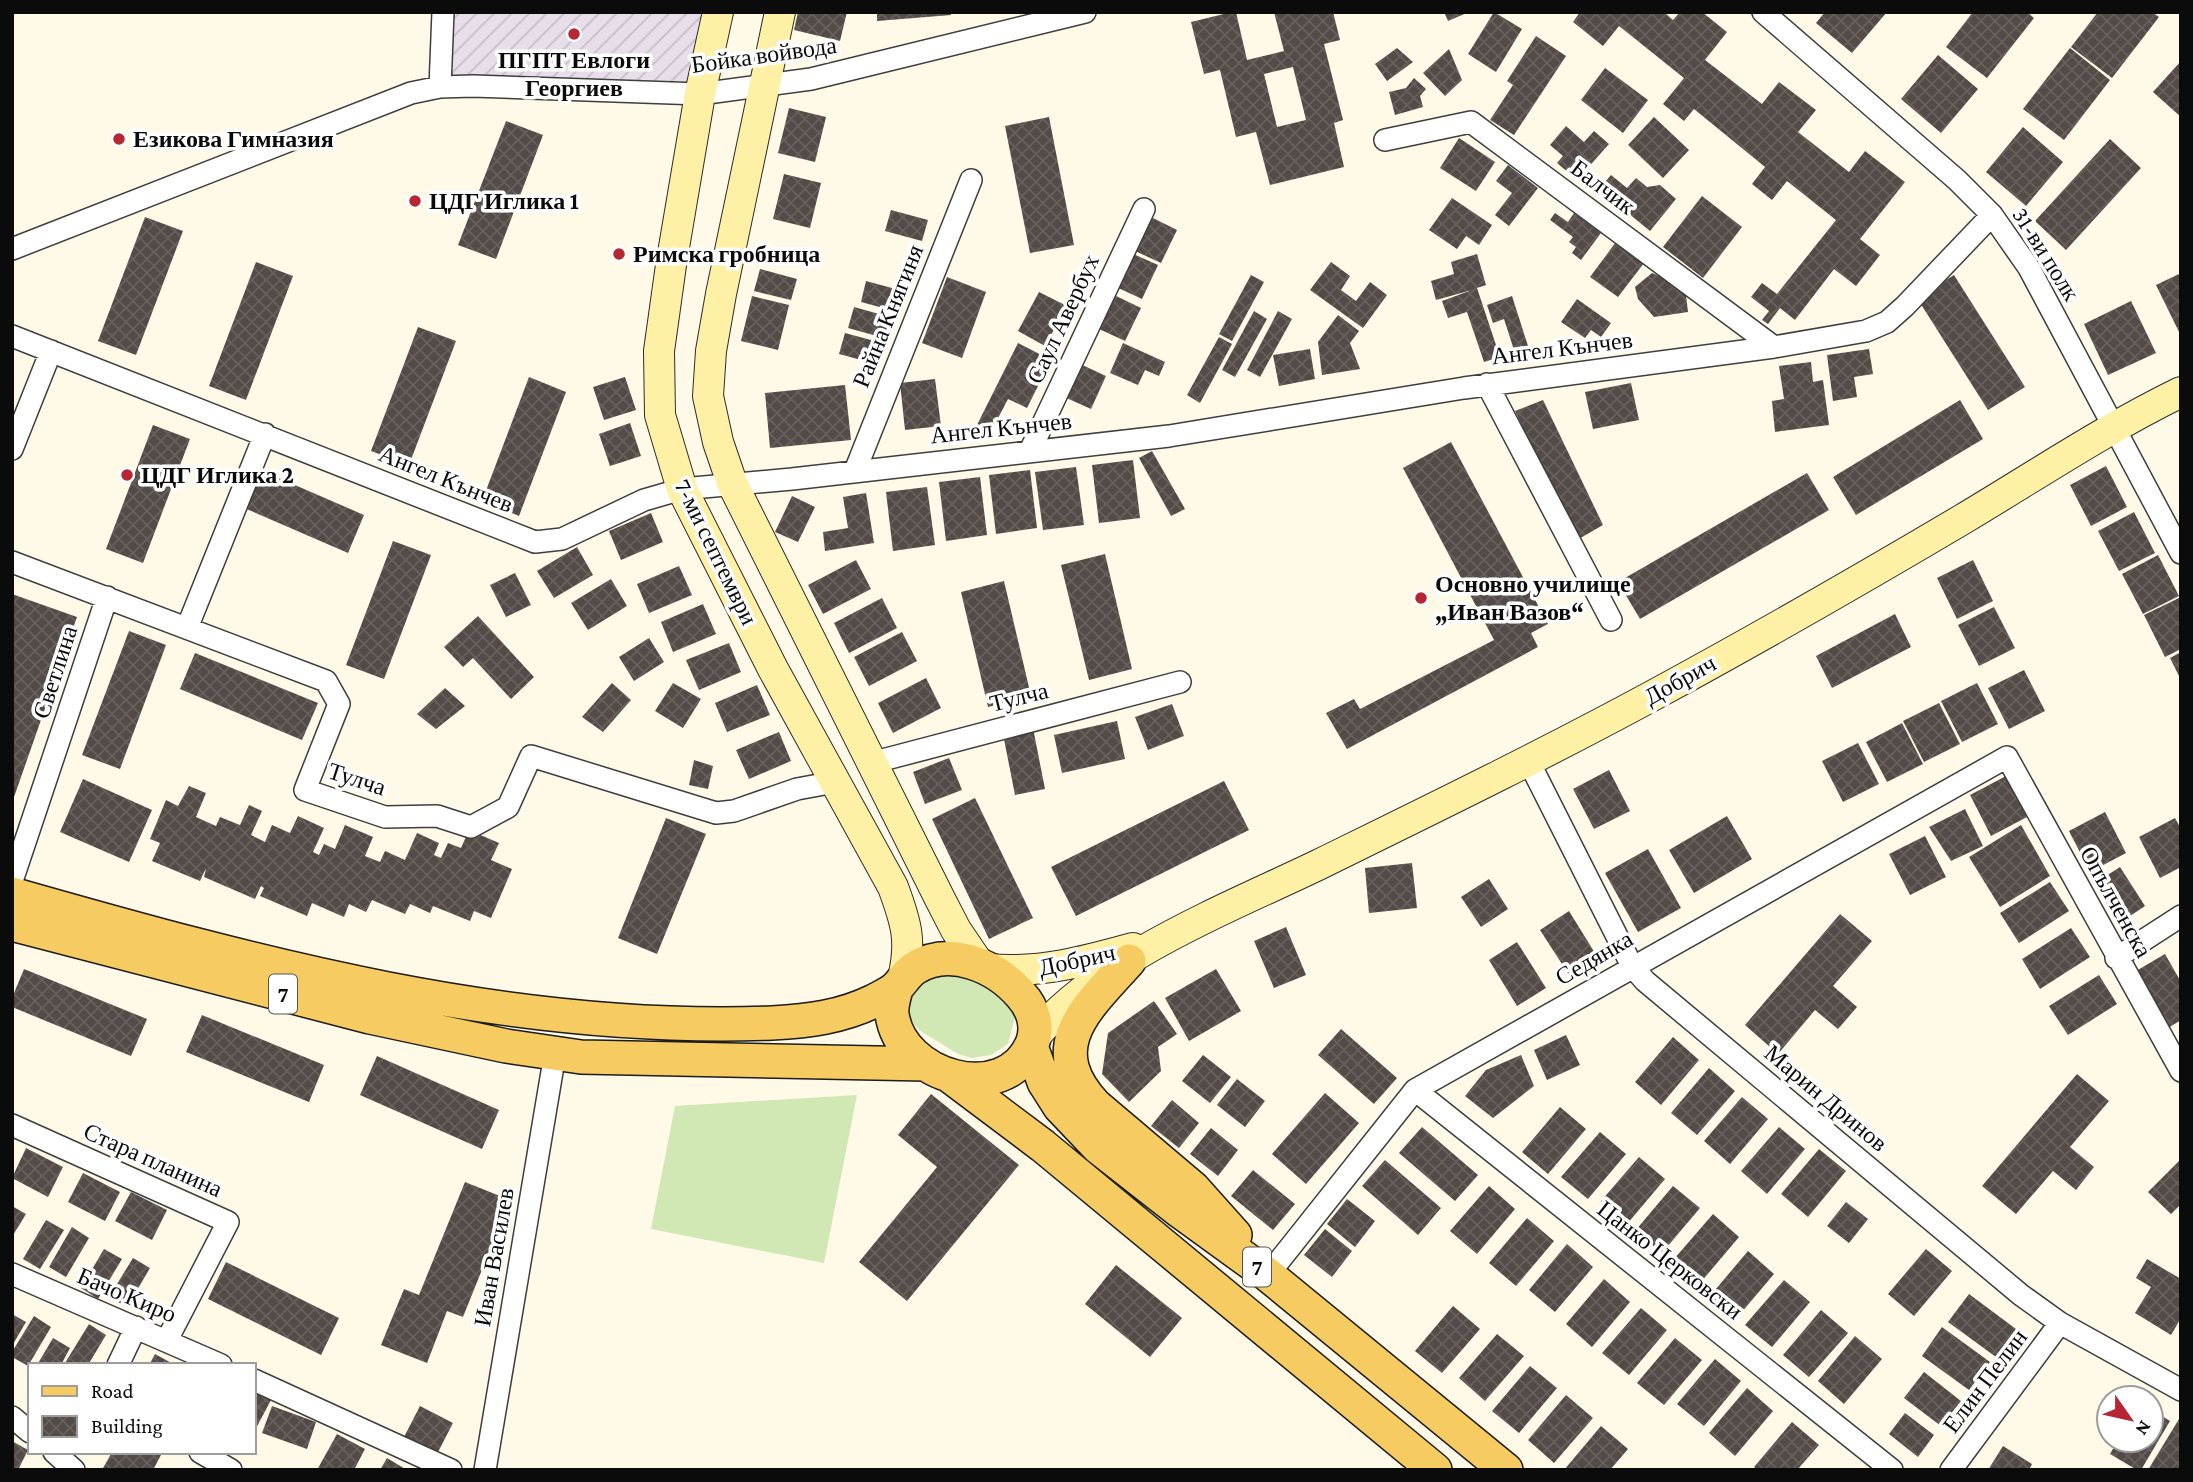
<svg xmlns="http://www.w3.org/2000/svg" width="2193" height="1482" viewBox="0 0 2193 1482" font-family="'Crimson Pro',serif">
<defs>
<pattern id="industrial-furrows" width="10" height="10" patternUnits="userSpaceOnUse" patternTransform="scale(1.75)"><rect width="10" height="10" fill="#e8deea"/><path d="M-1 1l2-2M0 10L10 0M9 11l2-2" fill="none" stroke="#c6bdc7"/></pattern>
<pattern id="building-cross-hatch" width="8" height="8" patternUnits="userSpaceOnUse" patternTransform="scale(1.75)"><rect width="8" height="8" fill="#534b47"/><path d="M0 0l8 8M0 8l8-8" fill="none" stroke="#67605d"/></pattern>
</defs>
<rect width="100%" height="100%" fill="#fff9e8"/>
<path fill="url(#industrial-furrows)" d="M441,12H718L700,94L440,87Z"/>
<path fill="#d1e7b4" d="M949,969L978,974L1011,1000L1015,1017L1008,1044L991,1055L972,1058L958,1054L919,1030L908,1017L905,999L920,977Z
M857,1095L824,1263L651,1229L675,1106Z"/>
<path fill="url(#building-cross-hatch)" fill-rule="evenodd" d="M798,12H847L840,41L794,30Z
M877,12H950L951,15L877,21Z
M1232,12H1236L1247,60L1284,51L1274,12H1333L1340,40L1324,44L1343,120L1334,123L1344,167L1270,185L1256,132L1236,137L1220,70L1204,74L1191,22ZM1293,67L1306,120L1277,127L1264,74Z
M1444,12H1469L1448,21Z
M1494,12L1522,29L1496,72L1468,54Z
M1580,12H1664L1673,20L1680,12H1702L1727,32L1705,60L1762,104L1779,82L1816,110L1798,132L1849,172L1865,151L1905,182L1860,239L1880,255L1856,286L1834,269L1795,320L1780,308L1768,324L1762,320L1769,311L1751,297L1762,283L1777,294L1836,220L1787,181L1772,200L1752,184L1765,167L1694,109L1684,121L1663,104L1684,78L1619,26L1603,46L1573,22Z
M1825,12H1887L1852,53L1816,23Z
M1973,12H2027L2034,18L1987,78L1946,47Z
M2098,12H2152L2159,17L2112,78L2071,47Z
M1536,36L1566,56L1514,135L1490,120L1513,85L1507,81Z
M1397,48L1413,62L1387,81L1375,64Z
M2070,48L2110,80L2064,140L2023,109Z
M1449,49L1462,80L1445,96L1423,73Z
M1938,55L1978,89L1941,133L1901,99Z
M2181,61V117L2153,92Z
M1605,68L1648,100L1623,133L1581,100Z
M1414,78L1426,89L1420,96L1423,107L1395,115L1389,92L1406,88Z
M789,108L826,117L815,162L778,153Z
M1049,117L1074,245L1030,253L1005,126Z
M1654,117L1689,150L1663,178L1628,145Z
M506,121L543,135L496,259L458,245Z
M1566,126L1584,142L1594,131L1609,144L1577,180L1557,163L1563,156L1550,145Z
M2023,127L2063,162L2026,206L1986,172Z
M1459,138L1495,162L1476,191L1440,168Z
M2110,139L2141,168L2066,250L2035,221Z
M1508,165L1538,188L1509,226L1495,215L1512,193L1496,181Z
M784,174L821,183L810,228L773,219Z
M1611,175L1627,188L1636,178L1647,187L1660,185L1676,199L1650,231L1599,189Z
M1702,196L1742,227L1703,278L1663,247Z
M1452,198L1492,225L1479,245L1466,236L1457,249L1429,230Z
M891,210L928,220L922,241L885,231Z
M1555,213L1568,222L1574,213L1601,233L1581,260L1572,253L1576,247L1569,242L1573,237L1550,220Z
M1149,216L1177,230L1161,263L1133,250Z
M145,217L183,231L136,355L98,341Z
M1616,242L1644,263L1618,297L1590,277Z
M1129,252L1158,265L1142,299L1114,286Z
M1477,254L1486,285L1477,288L1500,357L1484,362L1467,312L1448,318L1442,301L1472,290L1436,300L1431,281L1454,274L1451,262Z
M256,262L293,276L246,400L209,386Z
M1331,262L1350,276L1341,290L1356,301L1370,282L1387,295L1363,328L1310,290Z
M760,269L797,279L791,300L754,291Z
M1652,273L1685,287L1688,312L1654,317L1638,299L1635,287Z
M2181,273V336L2156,285Z
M1251,275L1264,282L1232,341L1219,334Z
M1954,275L2025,387L1988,410L1917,298Z
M947,277L986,292L962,358L922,343Z
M866,281L903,291L898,312L861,302Z
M1039,292L1067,306L1045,346L1018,331Z
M1112,294L1141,308L1125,341L1097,328Z
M752,296L789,305L778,350L741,341Z
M1512,296L1529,349L1515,353L1504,319L1493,323L1487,305Z
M1577,299L1611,323L1601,337L1591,330L1585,338L1561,322Z
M2131,301L2156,353L2108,375L2084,324Z
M854,307L890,317L884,338L848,328Z
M1254,311L1267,319L1235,377L1222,370Z
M1278,311L1292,319L1260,377L1247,370Z
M1338,315L1359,331L1350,343L1360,369L1322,375L1318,342Z
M418,327L456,341L409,465L371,451Z
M845,333L882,343L876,364L839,354Z
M1219,337L1232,344L1200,403L1187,395Z
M1018,343L1051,360L1027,408L1008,399L993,428L975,429Z
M1123,343L1165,362L1159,376L1145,370L1138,385L1110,373Z
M1310,349L1315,379L1279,386L1273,355Z
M1869,349L1873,374L1854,377L1857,397L1833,401L1827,355Z
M1811,362L1813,382L1823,380L1829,425L1775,432L1772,401L1784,399L1779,366Z
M1078,363L1106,376L1091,409L1062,396Z
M529,377L566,392L519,516L482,501Z
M625,377L636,410L604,420L593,387Z
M935,379L941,426L905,430L900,383Z
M1631,383L1639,420L1593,429L1585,392Z
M845,385L851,440L770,448L765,393Z
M1543,400L1603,525L1577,540L1515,411Z
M1960,400L1983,439L1856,515L1833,477Z
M630,423L641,456L610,466L599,434Z
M153,425L190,439L143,563L106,549Z
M1451,442L1548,624L1531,633L1538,647L1347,749L1326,713L1354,699L1360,709L1494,640L1403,468Z
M1152,451L1185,509L1171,516L1139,458Z
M1133,460L1140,518L1099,523L1092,465Z
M2106,466L2127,507L2091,526L2070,485Z
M1076,467L1084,525L1043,530L1035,472Z
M258,469L364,515L348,553L242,507Z
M1030,470L1037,528L996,534L989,475Z
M1807,473L1829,510L1640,619L1618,582Z
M980,477L987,535L946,541L939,482Z
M927,487L935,545L893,551L886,492Z
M866,493L874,543L825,551L823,532L848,528L843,497Z
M792,496L815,507L798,542L775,532Z
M2134,512L2155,553L2119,571L2098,531Z
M651,513L663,542L621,560L609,531Z
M393,541L431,555L384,679L346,665Z
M577,547L593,575L554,598L537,571Z
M1105,554L1132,669L1089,680L1061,565Z
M2158,555L2179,596L2143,614L2122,574Z
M856,560L871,589L823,614L808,585Z
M1973,560L1993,601L1957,619L1937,578Z
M679,566L692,595L649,613L637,584Z
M515,573L531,605L506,617L490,585Z
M611,579L627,606L588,630L571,603Z
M1004,581L1031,696L988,707L961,592Z
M12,594L77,617L13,800H12Z
M2181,597V649L2165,657L2144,615Z
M882,598L897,628L849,653L834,623Z
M703,604L716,634L673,652L661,622Z
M1994,607L2015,648L1979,666L1958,625Z
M1895,614L1911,647L1832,688L1816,656Z
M478,616L534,677L511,699L473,658L463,667L444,647Z
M129,631L166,645L120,769L82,755Z
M902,632L917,661L869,686L854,657Z
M649,638L664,662L634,681L619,657Z
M729,643L741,672L699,690L686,660Z
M2181,652V680L2170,658Z
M195,653L318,703L302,740L180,689Z
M2024,670L2045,711L2009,729L1988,688Z
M926,678L941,708L893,733L878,703Z
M612,683L631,700L603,732L582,717Z
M673,683L701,699L683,728L655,711Z
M1977,683L1998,724L1962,742L1941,701Z
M757,685L770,715L727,732L715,703Z
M445,688L465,706L436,729L417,714Z
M1939,703L1960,744L1924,762L1903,721Z
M1172,704L1184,736L1148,750L1135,717Z
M1117,721L1125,759L1062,773L1054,735Z
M1902,723L1923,764L1887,782L1866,742Z
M1033,728L1045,789L1015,795L1003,734Z
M779,732L791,761L749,779L736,750Z
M1858,743L1879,784L1843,802L1822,761Z
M949,758L962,790L925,804L913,772Z
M694,760L713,766L708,789L689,785Z
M1609,770L1630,811L1594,829L1573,789Z
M2006,776L2027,817L1991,836L1970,795Z
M83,779L152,810L129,862L60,832Z
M1224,781L1249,830L1076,916L1051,867Z
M189,786L206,793L196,817L216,826L220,817L240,825L249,805L262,811L251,835L265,842L272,825L290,833L298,816L324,828L313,852L319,855L324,844L335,849L345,825L373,837L365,856L380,862L385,851L405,860L417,833L439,843L434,855L441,858L448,843L461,848L469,830L499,843L491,860L512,869L491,918L474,911L470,921L433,906L430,913L410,904L405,914L372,900L366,912L349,904L344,917L312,903L307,916L260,896L264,888L261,886L255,899L204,877L206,868L200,881L152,861L160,843L150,839L166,800L178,806Z
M975,798L1033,918L989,939L932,819Z
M1965,809L1983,846L1951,861L1929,827Z
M2105,812L2126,853L2090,872L2069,831Z
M1727,816L1752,859L1694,893L1669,850Z
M666,818L706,834L657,954L618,938Z
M2175,818L2181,829V867L2160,878L2139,837Z
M2021,825L2050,876L2000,907L1969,857Z
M1925,836L1946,877L1910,895L1889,854Z
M1648,849L1681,908L1638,932L1605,873Z
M1412,863L1417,908L1369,913L1365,868Z
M2120,867L2145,906L2118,924L2095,883Z
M1489,879L1508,909L1481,927L1461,897Z
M2050,882L2069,911L2019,943L2000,913Z
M1569,911L1598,958L1569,975L1540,930Z
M1840,914L1872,941L1833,986L1857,1007L1838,1029L1815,1010L1778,1054L1745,1025Z
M1286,927L1306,975L1274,988L1254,941Z
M2071,928L2090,957L2040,989L2022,959Z
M1517,942L1546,988L1517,1006L1489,960Z
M2165,954L2181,982V1020L2168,1028L2136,971Z
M24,969L147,1019L131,1056L12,1007V998Z
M1216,969L1241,1011L1189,1041L1165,998Z
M2099,975L2117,1004L2068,1035L2049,1006Z
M1154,1001L1177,1034L1158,1047L1161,1071L1129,1102L1102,1074L1108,1033Z
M202,1015L324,1065L309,1102L186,1052Z
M1341,1029L1397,1078L1374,1104L1318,1055Z
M1566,1035L1580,1065L1547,1080L1534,1050Z
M1673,1037L1699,1060L1661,1105L1635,1082Z
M1203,1055L1231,1077L1210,1103L1182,1081Z
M1521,1055L1534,1086L1493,1118L1465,1096L1486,1070Z
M377,1056L499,1110L482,1149L360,1095Z
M1709,1068L1735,1091L1697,1135L1671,1113Z
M2077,1074L2109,1101L2070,1147L2094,1167L2076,1190L2053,1171L2016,1214L1982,1186Z
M1237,1079L1265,1101L1245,1127L1217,1105Z
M1325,1093L1359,1123L1306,1184L1272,1154Z
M931,1094L1019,1165L907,1301L859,1262L937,1167L898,1135Z
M1742,1097L1768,1119L1730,1164L1704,1141Z
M1172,1100L1199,1123L1179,1148L1151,1126Z
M1560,1107L1586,1129L1548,1174L1522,1152Z
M1422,1127L1478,1175L1455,1201L1399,1153Z
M1779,1127L1805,1149L1767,1194L1741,1171Z
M1211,1128L1238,1150L1218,1176L1190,1154Z
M1600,1132L1626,1154L1588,1199L1561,1177Z
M26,1148L63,1167L48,1197L12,1178Z
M1819,1149L1846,1171L1808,1217L1781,1194Z
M1639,1157L1665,1179L1627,1224L1601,1201Z
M2181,1159V1204L2171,1214L2148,1192Z
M1385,1160L1441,1208L1418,1235L1362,1186Z
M1253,1170L1295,1204L1273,1230L1231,1196Z
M83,1173L120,1192L105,1221L68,1202Z
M465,1182L510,1200L463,1317L447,1311L427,1363L381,1345L404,1289L419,1295Z
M1489,1186L1515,1209L1477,1254L1450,1231Z
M1673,1186L1700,1208L1662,1253L1635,1231Z
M131,1192L167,1210L152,1240L115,1221Z
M1347,1199L1375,1221L1355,1247L1327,1224Z
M1846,1202L1868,1219L1849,1243L1827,1226Z
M12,1206L26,1214L12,1237Z
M1713,1214L1739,1237L1701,1282L1674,1259Z
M1527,1218L1554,1241L1516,1286L1489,1263Z
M46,1220L64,1230L40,1269L23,1259Z
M72,1227L89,1238L66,1277L49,1267Z
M1325,1229L1352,1251L1332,1277L1304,1255Z
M1567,1244L1593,1267L1555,1312L1529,1290Z
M104,1249L122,1259L98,1299L81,1288Z
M1926,1249L1952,1271L1914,1316L1888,1294Z
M1748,1251L1774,1274L1736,1319L1710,1296Z
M133,1258L150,1268L127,1307L109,1297Z
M2147,1259L2181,1279V1318L2171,1335L2135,1313L2151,1287L2136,1278Z
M226,1262L339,1318L321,1355L208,1299Z
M1116,1265L1182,1318L1150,1357L1085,1304Z
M1604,1279L1630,1302L1592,1347L1566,1324Z
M1784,1280L1810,1302L1772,1347L1745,1325Z
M1969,1294L2016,1329L1996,1357L1948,1322Z
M1453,1306L1480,1329L1442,1373L1415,1351Z
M1641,1308L1667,1330L1629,1375L1602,1353Z
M1821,1310L1848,1333L1809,1377L1783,1355Z
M12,1314L26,1322L12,1346Z
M34,1316L51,1327L28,1366L12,1357V1352Z
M89,1324L106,1335L88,1365H68L65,1363Z
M1942,1327L1990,1362L1969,1390L1922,1356Z
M1497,1334L1524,1356L1485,1401L1459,1378Z
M1855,1336L1882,1359L1844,1404L1818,1381Z
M53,1338L70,1348L61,1365H37Z
M1675,1338L1702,1360L1664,1405L1637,1383Z
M155,1354L175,1365H149Z
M1715,1359L1741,1381L1704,1426L1677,1404Z
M1530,1366L1557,1388L1519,1433L1492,1411Z
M1924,1372L1961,1401L1941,1426L1904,1398Z
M1747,1388L1773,1411L1735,1456L1709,1433Z
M254,1391L271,1400L254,1432Z
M1566,1395L1593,1418L1554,1463L1528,1440Z
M272,1406L316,1422L307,1449L262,1433Z
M420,1406L453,1423L437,1454L404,1437Z
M2151,1409L2170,1421L2141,1470H2137L2110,1454L2118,1440H2151Z
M1905,1413L1934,1435L1918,1457L1889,1434Z
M2179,1419L2181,1470H2148Z
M1792,1422L1819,1445L1797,1470H1758L1754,1467Z
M1601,1426L1628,1449L1610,1470H1564Z
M337,1434L365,1449L354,1470H317Z
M12,1441L28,1450L18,1470H12Z
M2003,1446L2032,1464L2029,1470H1988Z
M112,1452H155L161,1455L153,1470H102Z
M387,1458L407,1470H380Z"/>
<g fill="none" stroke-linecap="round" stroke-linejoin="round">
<defs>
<path id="street" d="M1763,12L1957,180L1992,215L2029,268L2181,553
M440,87L443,12
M1385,140L1471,122L1774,347
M12,249L411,93L440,87L473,86L700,94L811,79L1085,12
M12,336L535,542L562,539L644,500L682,489L792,479L1169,436L1464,388L1774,347L1866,331L1887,322L1905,306L1992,215
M1487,384L1611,620
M12,449L51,351
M1030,451L1144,209
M855,471L971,180
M12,562L326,681L339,704L305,790L385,817L437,816L471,827L508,807L531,756L716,813L734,811L797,789L835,782
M187,628L265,434
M1529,762L1632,966L1645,981L2021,1295L2060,1323L2181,1390
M871,763L1180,682
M12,881L107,597
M2116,958L2181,916
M1415,1090L1892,1470
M12,1125L228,1222L167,1340
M12,1274L221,1365
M1268,1275L1415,1090L2007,757L2181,1071
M118,1365L136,1327
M254,1380L451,1470
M12,1417L30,1432
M54,1452L74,1470
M200,1452L231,1470
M485,1470L555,1054
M1951,1470L2060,1323"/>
<path id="secondary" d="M718,12L700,94L671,265L659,351L660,415L682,489L773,669L893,887C906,922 912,941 903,978
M780,12L721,294L711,351L708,396L718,442L732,483L940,899L956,930L979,964
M989,969C1039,974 1086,961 1133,948
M1034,1038C1097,959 1229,908 1320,864C1432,809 1543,755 1652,696C1757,639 1860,580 1963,519C2035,476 2105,429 2181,392"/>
<path id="primary" d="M12,894C261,965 511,1033 772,1023C809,1021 841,1017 874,1001C881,997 891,993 897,987C903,981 907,973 915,968C950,946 996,966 1021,995C1033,1008 1039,1027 1032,1044C1004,1108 900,1077 892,1014C891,1006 894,997 896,989
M12,924L370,1017L506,1046L581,1057L926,1064
M1129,961C1088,1007 1040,1046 1095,1105L1193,1188L1235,1235
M1031,1046L1044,1082L1060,1107L1098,1147L1181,1212L1268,1275L1506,1470
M950,1076L1043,1146L1435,1470"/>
</defs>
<use href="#street" stroke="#3e3e3e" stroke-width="24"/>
<use href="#secondary" stroke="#2d2d2d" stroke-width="32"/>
<use href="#primary" stroke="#1c1c1c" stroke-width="36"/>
<use href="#street" stroke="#fff" stroke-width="21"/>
<use href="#secondary" stroke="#fef0a4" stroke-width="30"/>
<use href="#primary" stroke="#f6cb61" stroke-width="33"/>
</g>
<g fill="#b72634" stroke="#fff" stroke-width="2.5">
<circle cx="574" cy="34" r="7"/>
<circle cx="119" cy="139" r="7"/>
<circle cx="415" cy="201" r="7"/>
<circle cx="619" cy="254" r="7"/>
<circle cx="127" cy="475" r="7"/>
<circle cx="1421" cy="598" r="7"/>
</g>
<g text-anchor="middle" stroke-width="7" stroke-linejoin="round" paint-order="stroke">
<g fill="#fff" stroke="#545454" stroke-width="2">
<rect x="269" y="974.5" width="28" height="39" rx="5"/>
<rect x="1243" y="1247.5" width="28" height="39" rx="5"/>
</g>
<g font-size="23" font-weight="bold" fill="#0b0b0b">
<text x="283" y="1002">7</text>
<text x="1257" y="1275">7</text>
</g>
<g font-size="24" fill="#0b0b0b" stroke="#fff">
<text transform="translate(764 55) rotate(-8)" y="8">Бойка войвода</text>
<text transform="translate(1603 187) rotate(37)" y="8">Балчик</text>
<text transform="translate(2046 254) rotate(58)" y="8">31-ви полк</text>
<text transform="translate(888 316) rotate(-68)" y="8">Райна Княгиня</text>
<text transform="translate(1063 319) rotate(-65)" y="8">Саул Авербух</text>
<text transform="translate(1562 348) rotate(-7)" y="8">Ангел Кънчев</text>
<text transform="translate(1001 428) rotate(-6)" y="8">Ангел Кънчев</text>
<text transform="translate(446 479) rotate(22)" y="8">Ангел Кънчев</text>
<text transform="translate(716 552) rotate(64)" y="8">7-ми септември</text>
<text transform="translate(55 672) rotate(-72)" y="8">Светлина</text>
<text transform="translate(1680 680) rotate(-29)" y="8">Добрич</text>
<text transform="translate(1019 697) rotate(-14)" y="8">Тулча</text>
<text transform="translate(357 779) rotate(18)" y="8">Тулча</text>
<text transform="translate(2116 902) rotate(61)" y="8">Опълченска</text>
<text transform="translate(1594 958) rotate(-30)" y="8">Седянка</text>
<text transform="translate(1077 960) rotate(-12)" y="8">Добрич</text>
<text transform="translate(1826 1098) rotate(40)" y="8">Марин Дринов</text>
<text transform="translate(153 1160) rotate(24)" y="8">Стара планина</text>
<text transform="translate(494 1257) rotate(-80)" y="8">Иван Василев</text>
<text transform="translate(1670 1260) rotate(38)" y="8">Цанко Церковски</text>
<text transform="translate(127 1295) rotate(23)" y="8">Бачо Киро</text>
<text transform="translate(1985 1381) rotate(-53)" y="8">Елин Пелин</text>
</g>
<g font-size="24" font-weight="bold" fill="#0b0b0b" stroke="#fff" text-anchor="start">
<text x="574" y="68" text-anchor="middle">ПГПТ Евлоги<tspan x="574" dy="28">Георгиев</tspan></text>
<text x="133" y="147">Езикова Гимназия</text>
<text x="429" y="209">ЦДГ Иглика 1</text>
<text x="633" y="262">Римска гробница</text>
<text x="141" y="483">ЦДГ Иглика 2</text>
<text x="1435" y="592">Основно училище<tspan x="1435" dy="28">„Иван Вазов“</tspan></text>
</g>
</g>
<rect width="2193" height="1482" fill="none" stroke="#0b0b0b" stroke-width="28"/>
<rect x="28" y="1363" width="228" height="91" fill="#ffffff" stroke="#9d9d9d" stroke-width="2"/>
<rect x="42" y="1386" width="35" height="10" fill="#f6cb61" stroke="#9d9d9d" stroke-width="2"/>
<text x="91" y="1398" font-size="21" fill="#0b0b0b">Road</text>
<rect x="42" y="1416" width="35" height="21" fill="url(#building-cross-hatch)" stroke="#9d9d9d" stroke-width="2"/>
<text x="91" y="1433" font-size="21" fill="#0b0b0b">Building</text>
<g transform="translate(2130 1419) rotate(124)"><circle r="33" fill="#ffffff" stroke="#9d9d9d" stroke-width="2"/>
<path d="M0-5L12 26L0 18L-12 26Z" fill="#b72634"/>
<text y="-10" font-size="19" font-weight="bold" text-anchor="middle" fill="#0b0b0b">N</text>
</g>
</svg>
